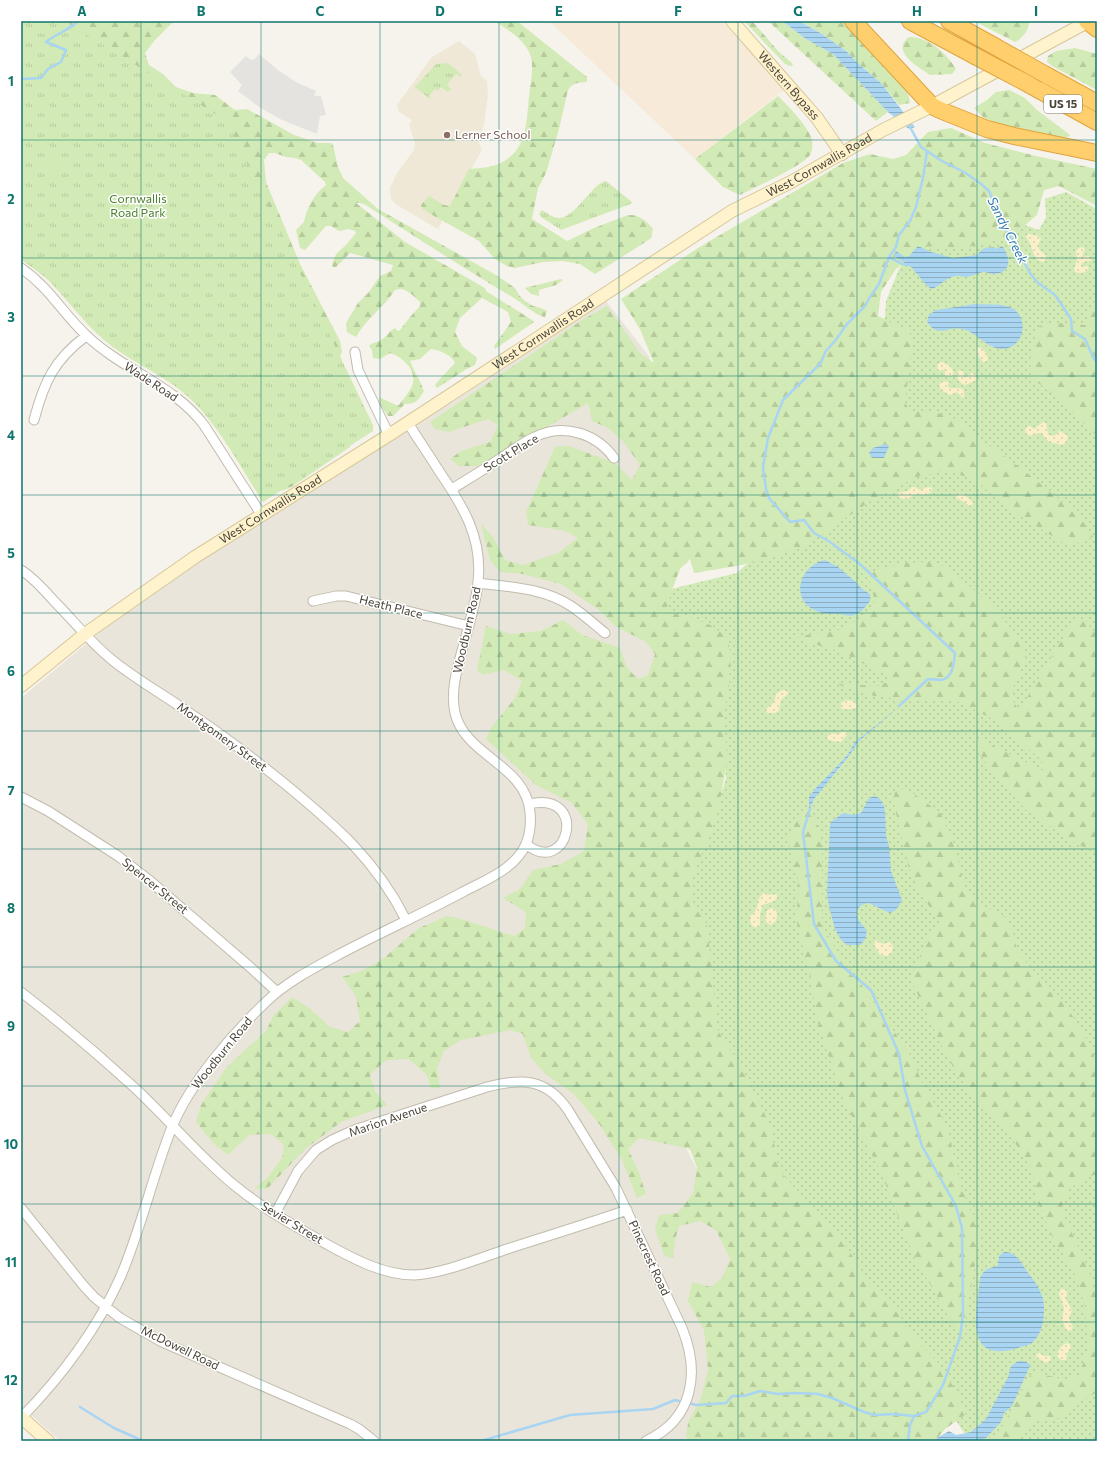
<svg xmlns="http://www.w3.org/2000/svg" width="1118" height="1462" viewBox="0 0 1118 1462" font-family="Commissioner,sans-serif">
<defs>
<pattern id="grass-dots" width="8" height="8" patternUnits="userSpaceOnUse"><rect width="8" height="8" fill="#d2eab5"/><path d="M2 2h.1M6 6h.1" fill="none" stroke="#b6ca9c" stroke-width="1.8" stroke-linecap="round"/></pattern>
<pattern id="forest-firs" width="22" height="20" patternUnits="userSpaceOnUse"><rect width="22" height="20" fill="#d2eab5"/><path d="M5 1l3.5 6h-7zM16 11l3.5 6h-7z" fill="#b6ca9c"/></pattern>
<pattern id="sand-dots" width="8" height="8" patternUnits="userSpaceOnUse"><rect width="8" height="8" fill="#f9efc9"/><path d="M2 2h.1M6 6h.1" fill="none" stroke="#d7cead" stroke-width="1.8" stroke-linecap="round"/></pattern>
<pattern id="park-tufts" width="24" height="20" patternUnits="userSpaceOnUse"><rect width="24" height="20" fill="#d2eab5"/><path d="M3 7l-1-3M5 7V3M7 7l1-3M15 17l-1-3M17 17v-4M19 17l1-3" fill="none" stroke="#b6ca9c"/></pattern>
<pattern id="water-rules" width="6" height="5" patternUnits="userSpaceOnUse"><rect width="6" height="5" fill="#a9d4f2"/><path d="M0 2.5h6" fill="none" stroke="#8caec5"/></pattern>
</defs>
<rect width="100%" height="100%" fill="#f6f3ec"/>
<path fill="#eae5da" d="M606,301L649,356L665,417L671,704L586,951L742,1258L849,1441H60L21,1406V698L122,614L190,567L395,437L459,398Z"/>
<path fill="#f7ead8" d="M549,21H722L784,90L695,159Z"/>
<path fill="#efe8d6" d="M459,41L475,54L481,76L487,81L488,96L484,124L479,143L482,150L438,229L397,205L391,199L390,188L397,173L414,150L415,143L409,125L412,120L399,112L397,105L432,57Z"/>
<path fill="url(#grass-dots)" d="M1066,192L1097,209V1441H970L938,1395L797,1209L713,1043L689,881L712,821L726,779L724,743L656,624L671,589L737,573L771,542L849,338L885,318L886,301L906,252L919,241L1013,221L1039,230L1046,217L1045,199Z"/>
<path fill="url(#forest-firs)" d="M21,21H173L171,24L155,40L145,53L149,65L163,74L176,87L193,93L215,95L235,110L247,109L294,135L318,143H331L333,145L338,167L343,178L378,209L496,275L515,288L519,295L525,301L533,306L541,308L547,311L545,317C538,317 521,302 514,298C463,268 414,236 364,204L359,203H356L405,242L485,288L486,291L532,320L534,322L495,349L494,346L511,322L508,312L482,298L460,318L455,332L462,346L476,357L477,359L475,365L465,370L437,388L435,385L439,380L455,363C452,355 439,350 431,349L420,359L410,361C414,371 420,380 424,391C418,400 417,404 405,404L393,416H388L381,406L379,397L396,405H399C403,399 409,393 412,386C418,371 403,357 390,353L380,359L373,358L372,350L369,346C373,342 376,343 381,340C387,337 389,331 395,328L398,331L400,330L410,317L420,306V302C413,296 405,286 395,290C384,307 366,319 356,337L347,332L346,323L358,303L369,292L380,276L391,271L393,265L350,253L336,267H333L332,265L336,254L346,245L356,233L355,231L349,229L339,231L331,226H326L305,250L300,248L296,230L304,222C307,207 314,194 326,185L325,182L301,160L295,158L286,157L275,153H269L264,160L266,182L300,264L340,341L342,352L336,366L347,400L350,447L290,488L263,496Z
M495,21H517L587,77V82C578,83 573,82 568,90L559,129L546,173L538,188L532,219L567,241L594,228L628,215C639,214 647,221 653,229L651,238L647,241L595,274L580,264L562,261L543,262L515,268L507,266L495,259L479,241L427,212L422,208L421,205L429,196L444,205L450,206L469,169C476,168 486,168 493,166C527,155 526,126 529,97C530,85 534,70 531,57C526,40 509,31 495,21Z
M744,21H752L779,52L793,64L792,66H789L784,63Z
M768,21H782L806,39L833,54L888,112L876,121Z
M799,21H843L908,92L910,103L899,105L881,83L862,67L846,51L822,34Z
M974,21H1029C1030,29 1022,39 1015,42Z
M909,37C929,37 946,53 956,69L952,74L930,75C918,67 890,51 909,37Z
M1075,48L1097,54V90L1052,66L1047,62L1048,56L1056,51Z
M1009,90L1025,98L1037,110L1070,135L1068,137L1062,138L1020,132L984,118L974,108L987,100L996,92Z
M778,96C789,107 805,123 811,137C813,142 813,151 810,155C804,165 754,188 740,195L723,187L695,159Z
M951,128L985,143L1036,156L1097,169V206L1059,186L1044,190L1037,215L1012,236L974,246L952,248L923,246L896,269L881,292L878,316L896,325L909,329L912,345L905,403L911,411H934L962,422L980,439L1022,469L1080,516L1093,537L1068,546L1006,507L974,479L946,471L920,476L869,502L805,546L760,561L736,566L694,573L690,559L680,569L671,593L666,613L682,614L710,625L726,636L731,653L729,685L724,714L727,762L717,816L692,879L693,905L707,924L718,1031L742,1068L771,1127L779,1170L843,1241L868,1281L899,1308L903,1325L937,1361L956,1391L966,1414L945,1429L935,1441H688L686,1436L688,1423L701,1398L708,1370L704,1330L688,1301L692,1282L711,1287L722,1278L730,1259L716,1230L700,1221L679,1226L675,1240L673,1259L664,1255L655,1229L659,1215L678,1213L693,1193L697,1168L690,1149L639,1138L628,1149L638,1170L646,1194L637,1198L622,1160L600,1125L574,1094L547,1075L531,1058L523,1034L510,1030L461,1040L444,1051L437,1069L440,1088H431L427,1075L409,1059L386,1060L370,1075L375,1091L387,1105L341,1122L305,1149L267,1189L255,1188L268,1177L282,1158L284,1145L271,1134L249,1135L228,1155L215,1145L196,1122L201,1105L226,1068L266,1031L273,1016L292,997L309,1008L330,1027L348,1032L360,1021L356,996L342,977L364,970L385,957L419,928L447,916L458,918L514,936L525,928L526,912L503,898L520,889L533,870L561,864L584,851L588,824L572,803L536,785L486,739L491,728L515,698L522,681L504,670L483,675L477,670L486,626L510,634L541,631L563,620L582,635L620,648L627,668L638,679L648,675L655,654L646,642L615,626L599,610L561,584L523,574L500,572L490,560L481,524L493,537L505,560L523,565L558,553L578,538L566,531L528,525L526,512L555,447L569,446L615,463L632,480L640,465L623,441L608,428L592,421L588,403L506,451L477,466H459L450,459L461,451L490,442L498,425L488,419L449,432L435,429L430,422L582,320L607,306L640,353L654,363L640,329L621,299L698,248L843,163L870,154L893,159L906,155L928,132Z
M561,279L563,280L556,285L539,290V296L531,294L525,288Z
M1097,298V436L1063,403L1031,377L1030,359L1039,326L1059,323L1086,325L1090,308Z
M931,562L949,568L990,604L1021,640L1026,658L1010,695L1019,711L1075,618L1086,621L1097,635V853L1073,842L1026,810L996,777L981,755L975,737L1050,774L1039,758L995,720L954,700L910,701L869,695L837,684L878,686L894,679L839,651L795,639C807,633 821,634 835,631C850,628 862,615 874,605L873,591L867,574L902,563Z
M896,789L908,790L923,800L941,814L955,848L963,884L979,904L1007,918L1019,954L1045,983L1062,999L1091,1046L1097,1067V1175H1093L1070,1188L1061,1208L1090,1274L1097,1300V1392L1075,1405L1059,1418L1034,1422L1014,1441H985L999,1432L1030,1376L1035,1372L1065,1380L1079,1376L1088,1348L1085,1306L1075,1275L1052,1236L1037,1200L1032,1170L1010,1135L973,1098L947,1057L910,978L926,942L940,922L922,896L909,868L893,800Z
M810,806L822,840V926L845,964L866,991L909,1053L924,1086L948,1128L960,1184L980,1235L964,1328H955L940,1301L915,1259L880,1170L844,1102L819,1027L810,976L797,923L798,878L788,839L794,822L800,814Z"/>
<path fill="url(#sand-dots)" d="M1029,234L1038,236L1041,239L1038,245L1039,249L1046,256L1045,260L1043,262C1031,260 1034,245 1026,237L1027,235Z
M1082,247L1085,249L1082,257L1089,256L1092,260L1090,261L1083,262L1081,265L1082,267L1087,266L1089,268C1086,273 1081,274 1075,272L1074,269L1077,260L1076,251L1079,248Z
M977,347C984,348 987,353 988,359L986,362H983L977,354Z
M942,362L950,366L954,372L952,376H945V369L939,371L937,370L938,364Z
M959,370L963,371L964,377L965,378L972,373H974L976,377L975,381L965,385C959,383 955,376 959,370Z
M942,381L949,382L948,386L950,388C957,389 965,385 964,396L963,398L957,392L950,395L941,390L939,385Z
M1043,422L1046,423L1048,434L1051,436L1056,435L1060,431L1067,435C1068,440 1067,443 1062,445L1049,442L1041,433H1038L1030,436L1026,433L1025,430L1028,426H1030L1034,429Z
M912,487H915L920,490L928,487L932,488V490C927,498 921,493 914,495C910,497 908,499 904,499L900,498L898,495L900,492L908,491Z
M959,494C965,494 969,498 973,503L972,505L969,506L965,502L956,498L957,495Z
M784,690L787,691L788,694L781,700L779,711L774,713H767L766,709C768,707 772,705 774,702C777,696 773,693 784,690Z
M846,700L853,701L857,705L856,708L852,709H841V703Z
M843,732H846L847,735L841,742L832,741L827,739L828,736L830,733L837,734Z
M765,893L769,895L775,894L777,895V898L774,901L763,905L760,914V925C757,928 753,928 751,924L750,916C752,915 754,913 755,911C760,905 755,897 765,893Z
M772,908L776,910L777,915L776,921L771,925L767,923L765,918L767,910Z
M876,940L883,944L890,942L893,947L892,952L887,956L880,955L874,945Z
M1061,1289H1065L1067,1291L1066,1300L1072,1310L1069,1318L1073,1328L1070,1331L1066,1330L1062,1319L1064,1308L1059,1294Z
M1067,1343L1070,1344L1071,1348L1067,1353L1066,1360H1061L1057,1356C1058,1350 1062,1344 1067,1343Z
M1040,1353L1044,1356H1050L1051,1360L1046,1363L1036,1357L1037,1354Z"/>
<path fill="url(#park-tufts)" d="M21,21H64L227,121L373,425V431L263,502C239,465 215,417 180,390C156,371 127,360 104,340C83,322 67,299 48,280C39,272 30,266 21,260Z
M448,63L462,75L460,77L456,74L447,85L451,89L448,92L441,87L438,91L435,89L429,96L431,98L430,99L415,87L436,64Z
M606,181L633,203L561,230L541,217L539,214L542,210C547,213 553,218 559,218C572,218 588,193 598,185C600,183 603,182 606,181Z"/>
<path fill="#d2eab5" d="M52,157L64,167L54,179L42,169Z"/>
<path fill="#e5e3e0" d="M259,54L278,70L296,82L316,91L314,96H321L326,115L320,116L317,134L280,119L259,107L238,91L242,85L230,72L246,56L251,60L255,59Z"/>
<path fill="url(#water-rules)" d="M782,21H799L822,34L846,51L862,67L881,83L915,127L909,129L888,112L833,54L806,39Z
M918,246L931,252L953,258L977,255C978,254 980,251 982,250C985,247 995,247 997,249L1002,246C1010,256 1013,272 995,274C991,275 988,272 983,272C977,273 971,277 965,277C962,277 959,275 956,276C946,277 941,286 932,289L927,286L911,267L894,256L896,251L905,257L909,256Z
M975,304C986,305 1002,303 1012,308C1030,318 1024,348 1003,349C986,349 978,332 962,329C949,326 936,339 927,321L929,315L936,310L943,309Z
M885,444L889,446L884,458H872L869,453L873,448Z
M825,560L838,567L857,583L861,588L870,594V601C867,605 860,614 854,615C849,617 844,614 839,614C830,614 822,614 814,610C789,597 801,565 825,560Z
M901,705L858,742L849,756L814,799L809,811V797L816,788L842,761L850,751L854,743Z
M875,796L880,799L884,806L885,813L886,836L889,846L891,871L902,900L896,910L890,913L868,903C860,904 854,911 858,919C860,923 864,926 866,930C868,936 864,941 860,945H847L841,940L835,929L829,907L827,894L830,825L831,822L843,813L854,815L861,813L869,798Z
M1004,1252C1015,1251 1021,1262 1026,1270C1033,1279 1040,1288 1043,1299C1046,1312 1043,1333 1033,1342C1030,1345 1028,1345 1024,1346C1010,1351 986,1357 979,1339C972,1323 979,1295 980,1278C983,1270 990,1267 998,1266L999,1256Z
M1018,1361H1023L1030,1364V1366L1012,1406L1004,1413L1001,1422L986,1438L976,1441H935L937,1438L949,1431L956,1435L971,1432L986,1419L1008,1377L1011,1366Z"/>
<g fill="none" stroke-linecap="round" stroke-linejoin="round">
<path stroke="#a9d4f2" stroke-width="2.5" d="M21,79L41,78L48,69L61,62L66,50L46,42C56,34 69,30 78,21
M910,127L921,147L942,161L964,172L980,183L989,191L1003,223L1030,273L1037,282L1055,295L1071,319L1072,331L1085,339L1094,359L1097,362
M889,257C898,261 902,266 912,265
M899,706L928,679C932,679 937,680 941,680C953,679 954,662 955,653L861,565L830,542L814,533L804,520L790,522L769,498L766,489L763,467L768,438L783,400L820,364L826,351L835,341L847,324L865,306L870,297L879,284L889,257L896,247L899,235L910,221L916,207L923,178L927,151
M810,809L803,832L814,924L836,961L871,990L899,1054L905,1090L922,1146L956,1206L962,1228L963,1315L960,1337L943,1385L926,1412L914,1416L910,1425L908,1441
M688,1403L696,1405L726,1403L732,1396H744L760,1391L778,1394L795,1393L818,1394L832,1398L864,1412L875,1415L894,1414L914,1416
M80,1407L114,1428L143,1441
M481,1441L570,1415L653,1409L675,1400L683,1402"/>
<defs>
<path id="street" d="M21,268C50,288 63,314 87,336C123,370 174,385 204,425L261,514
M355,352L358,370L389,435
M34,420C44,382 54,360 86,336
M452,489C468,479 485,469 501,458C512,451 523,442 535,437C563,423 596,433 614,458
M21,570C34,578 44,590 54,601C73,620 90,642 111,659C135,679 163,694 188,712C222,734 254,759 285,784C336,826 376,860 406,920
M478,583C510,587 543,588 571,606C583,614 594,624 605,633
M313,601L336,596H346L469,626
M21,797L48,811L118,856L149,880L250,967L277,992
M526,844C568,879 590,790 529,804
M21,992C61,1023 99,1055 136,1089C169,1120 199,1156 234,1185C263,1209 297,1227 330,1246C356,1260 384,1275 414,1275C441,1274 481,1258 507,1249C547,1236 587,1224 627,1210
M21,1208L83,1285L94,1297L120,1318L162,1342L350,1424L359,1429L374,1441
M275,1214L298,1171L316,1150L332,1140L354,1130L487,1087C522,1078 546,1078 568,1110L616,1188L682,1328C700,1372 694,1419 646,1441
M21,1418C61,1377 96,1331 120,1278C141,1230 152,1177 172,1127C190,1083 232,1034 267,1001C287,982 312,969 336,956C377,934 420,915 461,893C476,885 493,878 506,868C514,862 522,853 526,844C530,834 531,822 530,812C526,765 465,756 455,713C449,687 461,657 467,632C471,616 477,599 478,582C483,538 463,506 439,471C429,455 418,439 408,423"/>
<g id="secondary">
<path id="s1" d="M732,21L817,118L842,154"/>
<path id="s2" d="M21,686L85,634L195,557L389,435L732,211L791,182L883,130L932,106L1089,21"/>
<path d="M21,1417L48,1441"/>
</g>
<path id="highway" d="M853,21L932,106L940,110L987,129L1014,136L1097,153
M910,21L975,56
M949,21L996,47
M1087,21L1097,29
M1046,75L1097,103
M1030,85L1097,122"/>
</defs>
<use href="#street" stroke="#c2bbae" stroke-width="11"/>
<use href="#secondary" stroke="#d6c79b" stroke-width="14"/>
<use href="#highway" stroke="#e0a43c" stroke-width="18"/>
<use href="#street" stroke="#fff" stroke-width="9"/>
<use href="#secondary" stroke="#fff3cd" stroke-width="12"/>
<use href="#highway" stroke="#ffcf6e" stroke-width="16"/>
<defs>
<path id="highway-bridge" d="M996,47L1046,75
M975,56L1030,85"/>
</defs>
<use href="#highway-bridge" stroke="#e0a43c" stroke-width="18" stroke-linecap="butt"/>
<use href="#highway-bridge" stroke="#ffcf6e" stroke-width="16"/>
</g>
<path fill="none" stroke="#0f766e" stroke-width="1" stroke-opacity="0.55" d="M141,21V1441M261,21V1441M380,21V1441M499,21V1441M619,21V1441M738,21V1441M857,21V1441M977,21V1441M21,140H1097M21,258H1097M21,376H1097M21,495H1097M21,613H1097M21,731H1097M21,849H1097M21,967H1097M21,1086H1097M21,1204H1097M21,1322H1097"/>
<circle fill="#8d6e63" stroke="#fff" stroke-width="1.5" cx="447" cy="135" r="4"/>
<g text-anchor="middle" stroke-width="3" stroke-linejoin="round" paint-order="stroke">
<rect fill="#fff" stroke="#817c74" stroke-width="1" x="1044" y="95" width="38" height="18" rx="3"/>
<g font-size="11" font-weight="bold" fill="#4b4439">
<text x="1063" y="108">US 15</text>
</g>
<g font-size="12" fill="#4b4439" stroke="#fff">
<text dy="4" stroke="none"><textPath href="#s1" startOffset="86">Western Bypass</textPath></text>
<text dy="4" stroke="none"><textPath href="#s2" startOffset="954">West Cornwallis Road</textPath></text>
<text dy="4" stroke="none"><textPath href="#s2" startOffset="630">West Cornwallis Road</textPath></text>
<text transform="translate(151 382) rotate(33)" y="4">Wade Road</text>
<text transform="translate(511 453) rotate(-31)" y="4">Scott Place</text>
<text dy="4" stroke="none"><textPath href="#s2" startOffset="306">West Cornwallis Road</textPath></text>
<text transform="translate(391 607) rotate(14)" y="4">Heath Place</text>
<text transform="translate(467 630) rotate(-77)" y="4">Woodburn Road</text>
<text transform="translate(222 737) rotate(36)" y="4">Montgomery Street</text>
<text transform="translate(155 886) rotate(39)" y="4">Spencer Street</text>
<text transform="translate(222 1053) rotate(-51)" y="4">Woodburn Road</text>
<text transform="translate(388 1120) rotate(-19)" y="4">Marion Avenue</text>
<text transform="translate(292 1223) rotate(31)" y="4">Sevier Street</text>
<text transform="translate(649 1258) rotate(65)" y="4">Pinecrest Road</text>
<text transform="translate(180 1348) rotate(26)" y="4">McDowell Road</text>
</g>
<g font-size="12" fill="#785e54" stroke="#fff" text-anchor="start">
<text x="455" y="139">Lerner School</text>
</g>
<g font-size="12" fill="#4a7f2a" stroke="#fff">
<text x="138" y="203">Cornwallis<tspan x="138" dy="14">Road Park</tspan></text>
</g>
<g font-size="13" font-style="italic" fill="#2e7ab2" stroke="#fff">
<text transform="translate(1008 230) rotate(63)" y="5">Sandy Creek</text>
</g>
</g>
<rect width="1118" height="1462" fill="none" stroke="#ffffff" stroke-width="44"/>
<rect x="22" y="22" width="1074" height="1418" fill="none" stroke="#0f766e" stroke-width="1.5"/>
<g font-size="13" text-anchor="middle" font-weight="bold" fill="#0f766e">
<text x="82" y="16">A</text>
<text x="201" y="16">B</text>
<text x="320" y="16">C</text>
<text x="440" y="16">D</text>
<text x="559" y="16">E</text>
<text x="678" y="16">F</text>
<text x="798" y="16">G</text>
<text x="917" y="16">H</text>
<text x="1036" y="16">I</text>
<text x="11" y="86">1</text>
<text x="11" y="204">2</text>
<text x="11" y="322">3</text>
<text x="11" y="440">4</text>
<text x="11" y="558">5</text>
<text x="11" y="676">6</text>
<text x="11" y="795">7</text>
<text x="11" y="913">8</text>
<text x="11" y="1031">9</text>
<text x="11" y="1149">10</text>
<text x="11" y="1267">11</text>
<text x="11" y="1385">12</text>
</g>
</svg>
